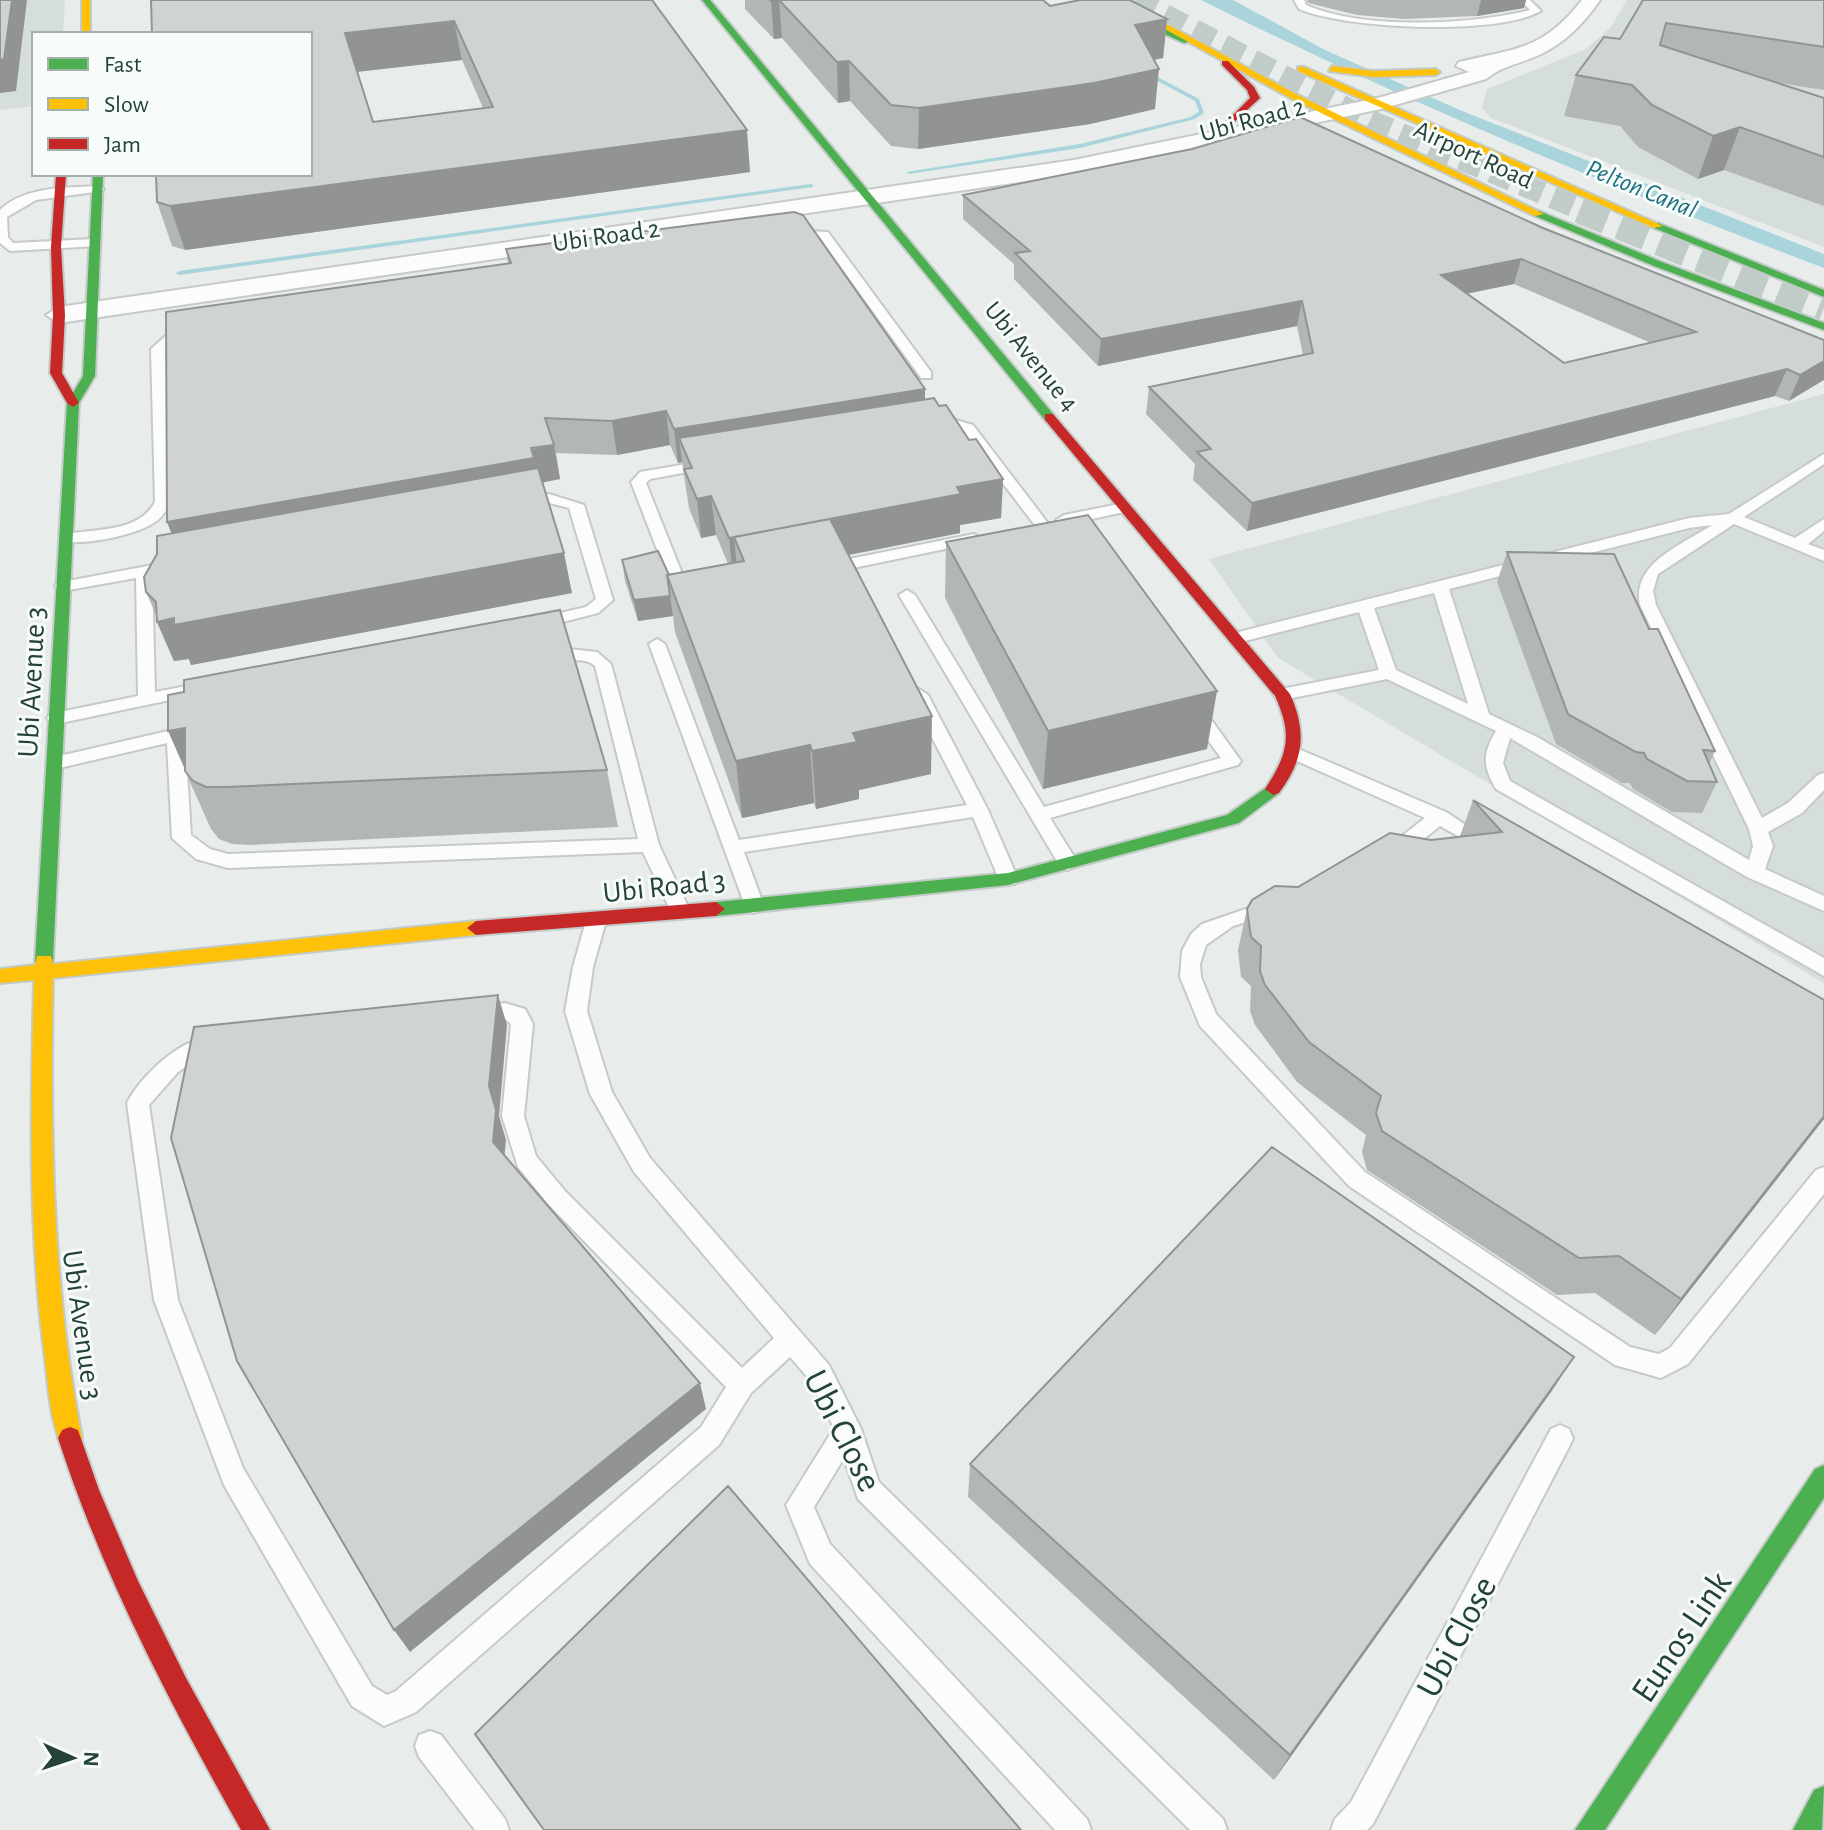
<svg xmlns="http://www.w3.org/2000/svg" width="1824" height="1830" viewBox="0 0 1824 1830" font-family="'Alegreya Sans',sans-serif">
<rect width="100%" height="100%" fill="#e8edeb"/>
<path fill="#d6dedb" d="M0,0H65L63,34H34V106L0,110Z
M1627,0H1824V247L1491,118L1482,108L1487,89L1586,49L1611,27Z
M1824,394V983L1278,658L1209,559Z"/>
<path fill="#a9d4db" d="M1201,0H1233L1325,50L1462,111L1824,254V268C1612,188 1404,101 1201,0Z"/>
<g fill="none" stroke-linecap="round" stroke-linejoin="round">
<path fill="#a9d4db" fill-rule="evenodd" d="M1152,74L1199,99L1204,113L1195,119L1080,148L909,174L906,172L1080,144L1191,117L1199,111L1195,101L1150,77Z
M811,184L813,185V187L179,275L176,273L179,271Z"/>
<path stroke="#c1cbc8" stroke-width="22" stroke-dasharray="22 11" stroke-linecap="butt" d="M1135,0L1375,123L1585,211"/>
<path stroke="#c1cbc8" stroke-width="29" stroke-dasharray="29 14" stroke-linecap="butt" d="M1580,209L1824,308"/>
<defs>
<path id="lane" d="M1294,0H1304L1306,5C1364,30 1468,25 1530,10L1520,0H1530L1541,11C1496,36 1346,29 1299,9Z
M98,186L104,189L102,191L36,200L7,217L8,237L13,243L93,239L99,243L97,246L10,251L0,243V210C24,186 66,188 98,186Z
M786,230L828,232L931,372V378H921L820,238L790,237L786,236Z
M190,328L197,332L195,335L180,337L165,350L171,502C166,510 163,517 155,522C137,535 83,546 62,541V535C92,528 138,534 155,502L151,349L171,331Z
M956,420L973,425L1047,522V528H1037L963,431L955,428L931,432L924,428Z
M1824,454V464L1744,517L1795,538L1824,519V531L1808,544L1824,550V561L1734,524L1658,574L1653,591L1656,605L1762,818L1788,803L1818,775L1824,773V790L1802,813L1768,832L1773,846L1765,869L1824,896V911L1747,877L1510,738L1503,763L1510,781L1824,958V976L1496,789C1483,767 1482,754 1496,731L1387,679L1282,700L1276,698L1273,694L1276,690L1379,670L1359,612L1237,643L1229,638L1231,634L1689,518L1729,514ZM1712,525C1682,545 1631,563 1640,605L1749,829L1753,846L1749,860L1537,737L1489,714L1449,589L1689,528ZM1434,593L1468,704L1396,670L1374,608Z
M710,460L717,464L715,467L650,479L646,483L691,596L683,601L675,596L631,482L640,472Z
M549,494L584,505L613,600L598,613L536,629L528,624L530,620L586,607L596,599L569,508L549,503L520,508L512,503L515,500Z
M1124,503L1129,505V511L1064,525L1056,520L1064,515Z
M974,534L982,539L979,542L829,573L821,568L829,563Z
M174,561L180,563V569L152,575L155,692L202,683L208,684L211,688L208,692L56,724L50,722L47,718L50,714L138,696L136,578L63,591L55,586L57,583Z
M907,590L915,595L1044,807L1221,758L1187,711L1196,705L1202,707L1241,761L1238,765L1050,818L1078,863L1068,870L1061,868L899,595Z
M657,639L665,644L739,840L967,805L910,695L919,689L928,695L988,810L1018,879L1015,884H1001L973,817L744,852L764,906L754,913L747,911L649,644Z
M569,649L597,652L611,664L659,845L690,911L687,916H673L643,852L228,868L196,859L172,838L167,743L55,769L46,763L55,757L194,725L200,727L203,731L200,735L185,739L191,835L210,849L228,854L638,839L595,666C577,651 553,672 539,659L541,655Z
M1294,747L1446,812L1493,843L1483,850L1440,826L1399,859H1385L1382,854L1385,849L1425,818L1288,757L1285,753L1288,749Z
M1269,901L1279,908L1276,913L1233,926L1206,945L1200,964L1201,977L1216,1014L1365,1172L1630,1347L1659,1354L1670,1348L1816,1170L1824,1167V1194L1688,1364L1661,1378L1615,1365L1349,1186L1200,1026L1180,977L1182,951L1191,934L1202,924Z
M596,914L606,921L593,967L587,1011L612,1092L650,1158L829,1365L861,1429L879,1482L1223,1819L1227,1830H1190L858,1499L844,1458L814,1507L830,1544L1087,1819L1091,1830H1055L810,1564L786,1505L834,1428L811,1381L790,1357L751,1393L719,1445L416,1712L384,1726L352,1706L224,1485L154,1300L127,1103C140,1076 189,1028 222,1039L225,1045L222,1051L198,1059L178,1072L149,1105L178,1300L243,1468L372,1686L387,1695L396,1691L701,1427L726,1387L549,1205L518,1167L502,1116L511,1024L505,1019L476,1022L469,1020L465,1014L469,1008L505,1003L525,1009L533,1024L524,1116L536,1156L565,1191L742,1368L774,1338L634,1172L590,1094L565,1011L573,967L586,921Z
M1560,1425L1569,1429L1573,1438L1569,1447L1373,1824L1367,1830H1331L1335,1819L1351,1802L1551,1429Z
M430,1731L441,1735L505,1819L509,1830H475L419,1757L415,1746L419,1735Z"/>
<path id="street" d="M1582,0H1600C1582,26 1562,46 1532,58C1514,65 1501,67 1486,79L1381,109L1074,174L59,323L46,315L59,307L1074,160L1378,98L1469,72L1456,66L1459,62C1516,48 1542,51 1582,0Z"/>
<path id="fast" d="M702,0H710L1053,414V420H1045Z
M1091,0H1102L1191,41L1184,43Z
M93,174H103L95,376L79,403L53,961L51,966H37L35,961L67,403L83,376Z
M1539,211L1662,262L1824,323V330L1654,266L1535,216V212Z
M1658,223L1824,290V297L1654,228V224Z
M1273,783L1279,785L1281,789L1279,793L1239,823L1008,885L716,916L707,909L716,902L1008,873L1227,815Z
M1824,1465V1498L1605,1830H1575L1815,1469Z
M1824,1786L1822,1830H1793L1814,1790Z"/>
<path id="slow" d="M82,0H90V34H82Z
M1112,0H1122L1298,95L1544,214L1535,216L1292,99Z
M1332,66L1373,71L1436,69L1440,72L1436,75L1373,77L1329,71Z
M1298,67H1304L1663,226L1654,228L1298,71Z
M476,921L485,928L476,935L53,978C50,1133 52,1285 82,1438L78,1446L70,1449L62,1446C49,1418 48,1381 44,1351C28,1227 31,1103 34,980L0,983V969L35,965L37,956H51L53,964Z"/>
<path id="jam" d="M1222,61H1228L1254,87L1260,98L1231,125L1226,122L1250,98L1247,90L1222,65Z
M56,174H66L61,247L65,315L62,373L79,403L73,407L67,403L50,373L53,315L51,247Z
M1045,414H1053L1290,694C1307,732 1304,760 1279,793L1273,795L1265,789C1288,754 1293,735 1275,696L1045,420Z
M716,902L725,909L716,916L476,935L467,928L476,921Z
M70,1427L78,1430L99,1490L138,1581L186,1678L270,1830H241C170,1703 103,1577 58,1438L62,1430Z"/>
</defs>
<use href="#lane" stroke="#c5cac8" stroke-width="4"/>
<use href="#street" stroke="#c5cac8" stroke-width="4"/>
<use href="#fast" stroke="#c3cbc8" stroke-width="4"/>
<use href="#slow" stroke="#c3cbc8" stroke-width="4"/>
<use href="#jam" stroke="#c3cbc8" stroke-width="4"/>
<use href="#lane" fill="#fcfcfc" fill-rule="evenodd"/>
<use href="#street" fill="#fcfcfc" fill-rule="evenodd"/>
<use href="#fast" fill="#4caf50" fill-rule="evenodd"/>
<use href="#slow" fill="#ffc107" fill-rule="evenodd"/>
<use href="#jam" fill="#c62828" fill-rule="evenodd"/>
</g>
<path fill="#b2b6b5" fill-rule="evenodd" d="M652,0L750,172L185,250L172,246L157,202L310,34ZM462,60L483,108L373,122L357,72Z
M745,0H1043L1050,6L1167,19L1163,58L1154,60L1155,109L1090,124L918,149L891,146L850,101L838,103L782,38L774,39L745,9Z
M1307,0H1526L1524,8L1477,16L1404,19L1357,15L1308,3Z
M1643,0H1824V90L1773,82L1824,98V206L1724,170L1698,179L1638,147L1620,126L1564,116L1576,75L1620,39Z
M963,195L1543,228L1824,340L1789,401L1775,396L1247,531L1193,480L1195,464L1146,414L1149,387L1303,355L1297,326L1098,366L1014,279V264L963,219ZM1514,284L1651,343L1564,363L1467,294Z
M506,249L925,389V400L939,406L1003,479L1001,518L960,525V533L849,555L931,774L859,790V799L816,809L814,803L742,818L675,632L673,616L638,621L625,581L622,560L669,575L728,564L716,535L701,538L689,508L682,462L678,463L670,445L617,455L556,453L560,479L542,482L572,593L191,665L189,659L174,661L157,622V617L146,592L172,533L167,522L508,263Z
M946,542L1207,749L1043,789L945,598Z
M1507,552L1649,629L1715,751L1709,764L1717,782L1702,813L1672,812L1633,789L1630,783H1622L1556,744L1497,582Z
M185,768L607,770L618,827L251,845L232,844L219,839L211,829L185,771Z
M1473,800L1824,1119L1655,1335L1595,1293L1557,1295L1367,1170L1362,1152L1366,1135L1297,1082L1255,1025L1250,1011L1251,986L1241,977L1238,950L1247,909L1298,887L1460,836Z
M1574,1357L1551,1392L1274,1780L968,1497L970,1464Z"/>
<path fill="#919493" d="M12,0H27L16,91L0,93V60Z
M779,0L782,38L774,39L771,1Z
M1481,0H1526L1524,8L1477,16Z
M1167,19L1163,58L1131,64L1135,25Z
M454,21L462,60L355,72L345,33Z
M849,61L850,101L838,103L837,62Z
M1159,69L1155,109L1090,124L918,149L919,108Z
M1740,127L1724,170L1698,179L1713,136Z
M747,130L750,172L185,250L170,206Z
M1521,259L1514,284L1434,300L1441,275Z
M1302,301L1297,326L1098,366L1101,339Z
M1824,361V380L1789,401L1800,375Z
M1787,369L1775,396L1247,531L1252,503Z
M925,389V423L679,438L682,462L678,463L674,429Z
M666,411L670,445L617,455L612,421Z
M554,445L560,479L181,557L167,522Z
M1003,479L1001,518L960,525V533L746,575L744,561L734,537L957,487Z
M711,496L716,535L701,538L697,499Z
M734,537L738,577L733,578L729,538Z
M564,553L572,593L191,665L189,659L174,661L157,622Z
M670,596L673,616L638,621L634,600Z
M1217,691L1207,749L1043,789L1048,731Z
M932,716L931,774L859,790V799L816,809L812,751L853,733Z
M185,728L187,774L168,731Z
M810,745L814,803L742,818L736,761Z
M498,995L507,1025L499,1116L506,1140L503,1171L493,1142L489,1086Z
M1824,1116V1119L1655,1335L1681,1299Z
M1574,1357L1551,1392L1274,1780L1290,1755Z
M700,1383L706,1409L410,1652L394,1630Z"/>
<path fill="#cfd4d2" stroke="#919493" stroke-width="2" fill-rule="evenodd" d="M0,0H12L4,59L0,60Z
M151,0H652L747,130L170,206L157,202L156,174H310V34H152ZM454,21L493,107L373,122L345,33Z
M770,0H1043L1050,6L1080,0H1130L1167,19L1135,25L1159,69L1094,83L919,108L891,105L849,61L837,62L779,0L771,1Z
M1643,0H1824V47L1666,23L1660,45L1824,98V157L1740,127L1713,136L1652,105L1632,85L1576,75L1604,37L1620,39Z
M1300,117L1543,228L1824,340V361L1800,375L1787,369L1252,503L1197,452L1211,449L1149,387L1313,353L1302,301L1101,339L1015,253L1030,251L963,195L1192,149ZM1521,259L1591,288L1696,332L1564,363L1441,275Z
M794,212L803,215L925,389L674,429L666,411L612,421L545,418L554,445L531,448L534,458L167,522L166,312L511,263L506,249Z
M934,398L939,406L946,405L969,440L976,439L1003,479L957,487L961,494L729,538L711,496L697,499L684,469L692,468L679,438Z
M538,468L564,553L174,625V618L157,622L156,602L146,592L144,577L157,554V536Z
M1088,515L1217,691L1048,731L946,542Z
M830,519L932,716L853,733L857,742L812,751L810,745L736,761L667,575L744,561L734,537Z
M658,551L669,575H667L670,596L634,600L622,560Z
M1507,552L1614,554L1649,629H1658L1715,751L1703,750L1717,782L1687,781L1647,759L1644,753L1636,752L1568,714Z
M560,610L607,770L226,787H206L193,781L185,771V728L168,731V695L184,692V680Z
M1473,800L1824,1000V1116L1681,1299L1619,1256L1579,1258L1382,1131L1376,1113L1381,1096L1309,1042L1265,985L1260,971L1261,946L1251,937L1247,909L1252,900L1275,886L1298,887L1390,833L1431,840L1502,832Z
M498,995L489,1086L496,1110L493,1142L700,1383L394,1630L237,1361L171,1138L194,1027Z
M1272,1147L1574,1357L1290,1755L970,1464Z
M728,1486L1021,1830H544L475,1734Z"/>
<g text-anchor="middle" stroke-width="6" stroke-linejoin="round" paint-order="stroke">
<g font-size="26" fill="#24423a" stroke="#f7fbf9">
<text transform="translate(1252 119) rotate(-15)" y="9">Ubi Road 2</text>
<text transform="translate(1474 154) rotate(25)" y="9">Airport Road</text>
<text transform="translate(606 235) rotate(-8)" y="9">Ubi Road 2</text>
<text transform="translate(1032 356) rotate(51)" y="9">Ubi Avenue 4</text>
</g>
<g font-size="26" font-style="italic" fill="#1c6f80" stroke="#f7fbf9">
<text transform="translate(1642 188) rotate(22)" y="9">Pelton Canal</text>
</g>
<g font-size="30" fill="#24423a" stroke="#f7fbf9">
<text transform="translate(31 682) rotate(-87)" y="10">Ubi Avenue 3</text>
<text transform="translate(664 886) rotate(-6)" y="10">Ubi Road 3</text>
<text transform="translate(83 1325) rotate(82)" y="10">Ubi Avenue 3</text>
</g>
<g font-size="36" fill="#24423a" stroke="#f7fbf9">
<text transform="translate(844 1430) rotate(63)" y="13">Ubi Close</text>
<text transform="translate(1455 1636) rotate(-62)" y="13">Ubi Close</text>
<text transform="translate(1680 1636) rotate(-56)" y="13">Eunos Link</text>
</g>
</g>
<rect x="32" y="32" width="280" height="144" fill="#f7fbf9" stroke="#a3b1ad" stroke-width="2"/>
<rect x="48" y="58" width="40" height="12" fill="#4caf50" stroke="#a3b1ad" stroke-width="2"/>
<text x="104" y="72" font-size="24" fill="#24423a">Fast</text>
<rect x="48" y="98" width="40" height="12" fill="#ffc107" stroke="#a3b1ad" stroke-width="2"/>
<text x="104" y="112" font-size="24" fill="#24423a">Slow</text>
<rect x="48" y="138" width="40" height="12" fill="#c62828" stroke="#a3b1ad" stroke-width="2"/>
<text x="104" y="152" font-size="24" fill="#24423a">Jam</text>
<g transform="translate(72 1758) rotate(93)" stroke="#f7fbf9" stroke-width="6" paint-order="stroke">
<path d="M0-6L14 30L0 20L-14 30Z" fill="#24423a"/>
<text y="-12" font-size="22" font-weight="bold" text-anchor="middle" fill="#24423a">N</text>
</g>
</svg>
